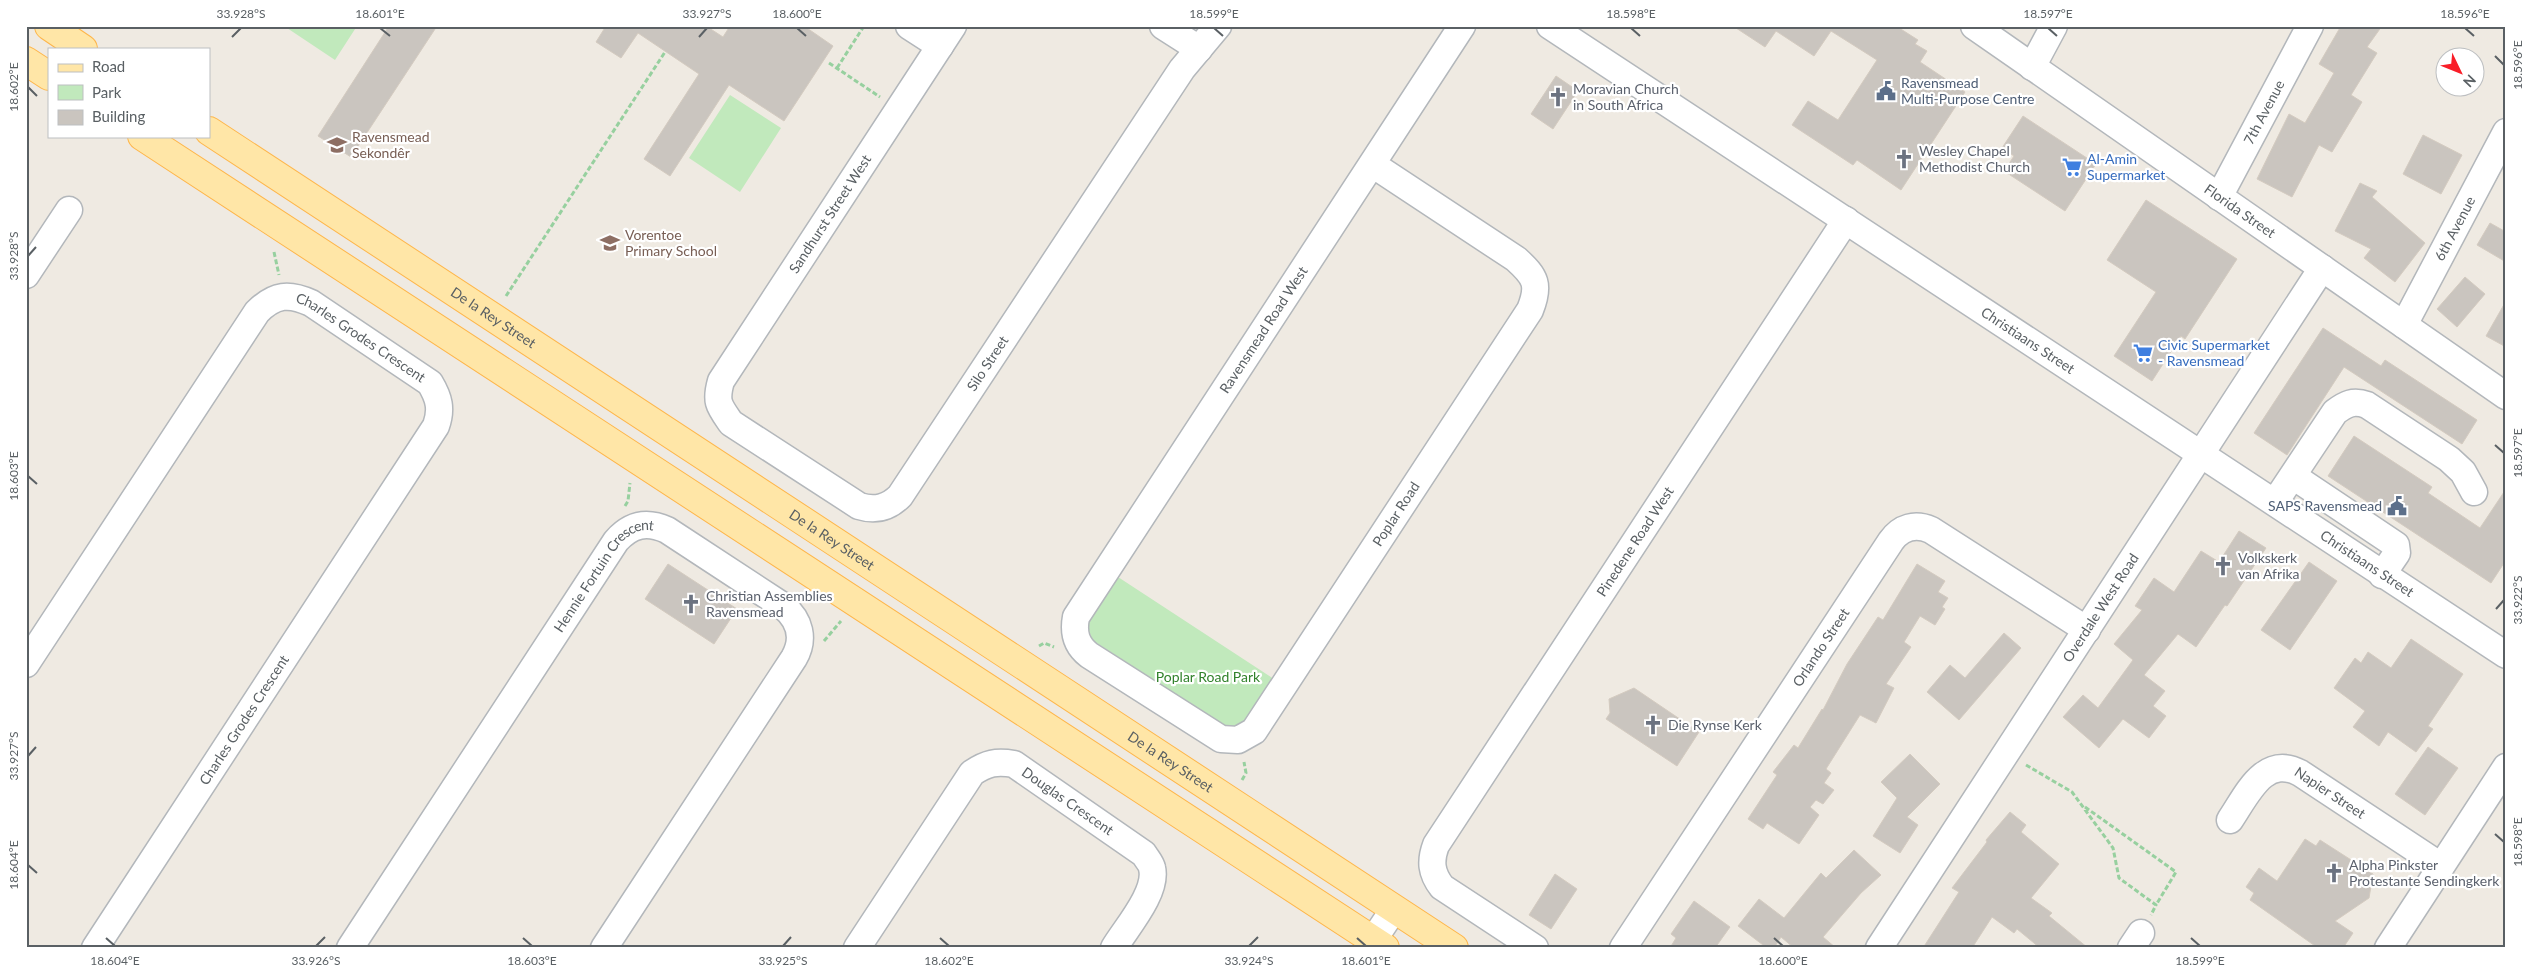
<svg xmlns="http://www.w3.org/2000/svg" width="2532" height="974" viewBox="0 0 2532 974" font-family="Lato,sans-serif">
<rect width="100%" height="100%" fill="#efeae2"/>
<path fill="#c1e9bc" d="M284,26H357L335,60Z
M730,95L781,128L740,192L689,158Z
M1118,577L1274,679L1245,723L1238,727L1228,728L1092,640L1088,627L1089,621Z"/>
<path fill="#cac5bf" stroke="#d4cbc0" d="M389,26H437L351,157L318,136Z
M606,26H706L723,37L730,26H804L833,46L784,121L729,85L670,176L644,159L699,74L638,33L621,58L596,42Z
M1733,26H1896L1918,40L1915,44L1927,51L1920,62L1965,92L1901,190L1857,160L1853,165L1792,125L1808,101L1838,120L1877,60L1831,31L1814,56L1776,31L1765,47Z
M2341,26H2382L2367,47L2377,53L2351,95L2362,102L2332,152L2319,145L2292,197L2257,179L2289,114L2305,123L2334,73L2319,64Z
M1556,76L1578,91L1553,129L1531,114Z
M2023,116L2096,164L2065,211L2004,171L2014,156L2002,148Z
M2423,135L2462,155L2441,194L2403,174Z
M2360,183L2377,191L2372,197L2425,243L2395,282L2364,258L2371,249L2335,231Z
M2146,200L2237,259L2185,339L2181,336L2152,381L2114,356L2156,292L2107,260Z
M2490,223L2506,232V262L2477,245Z
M2465,277L2485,294L2457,327L2437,309Z
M2506,301V347L2486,336Z
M2323,328L2381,366L2385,360L2477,420L2462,444L2344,367L2287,455L2254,433Z
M2354,436L2432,487L2428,493L2480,528L2506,489V560L2491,583L2328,476Z
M2239,531L2266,548L2227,606L2225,605L2196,647L2178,634L2144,675L2165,691L2153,706L2166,716L2149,738L2123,719L2099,748L2063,717L2083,695L2098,708L2133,660L2114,644L2142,610L2135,606L2154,578L2174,592L2201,551L2219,562Z
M2309,562L2337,581L2290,650L2261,630Z
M668,564L737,609L714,644L645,599Z
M1917,564L1945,581L1938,592L1948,598L1942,607L1945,609L1935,625L1920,616L1904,642L1911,647L1886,684L1894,688L1876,723L1860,715L1826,769L1831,773L1824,783L1834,790L1823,804L1816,800L1810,807L1819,815L1799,844L1767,823L1763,829L1748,819L1777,775L1773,772L1794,745L1798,748L1822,709L1823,710L1847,664L1878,617L1883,620Z
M2004,633L2021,648L1959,720L1927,692L1950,665L1965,678Z
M2411,639L2463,674L2428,726L2433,729L2416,752L2388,732L2379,746L2353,727L2365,711L2334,688L2355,658L2361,663L2368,652L2391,668Z
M1634,688L1699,732L1677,766L1606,719L1610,713L1609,699Z
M2428,747L2458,768L2425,815L2395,794Z
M1910,754L1940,784L1907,817L1918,825L1900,853L1873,836L1897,798L1881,782Z
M2010,812L2026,825L2021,832L2059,864L2031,898L2052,913L2049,916L2088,948H2040L2017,929L2014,933L1992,917L1972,948H1923L1959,892L1952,888L1987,842L1986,840Z
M2305,839L2316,846L2320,840L2373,874L2369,898L2335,921L2353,933L2343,948H2318L2250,900L2254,893L2246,887L2259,868L2277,881Z
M1854,850L1881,875L1861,893L1823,937L1836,948H1794L1781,937L1774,948H1767L1738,926L1759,899L1784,918L1821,873L1826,878Z
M1555,874L1577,889L1551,929L1529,915Z
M1694,901L1730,927L1715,948H1670L1676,938L1671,934Z"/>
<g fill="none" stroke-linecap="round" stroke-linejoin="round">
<defs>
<g id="minor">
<path d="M909,26L940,46"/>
<path id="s1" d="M953,26L721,381C715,402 719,406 731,423L859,506C875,511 888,508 900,496L1182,69L1218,26"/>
<path d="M1163,26L1199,49"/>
<path id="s2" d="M1550,26L2506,655"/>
<path id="s3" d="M1974,26L2506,396"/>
<path d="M2032,67L2054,26"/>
<path id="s4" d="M1372,164L1516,259C1536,277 1540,285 1530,310L1254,731L1238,740L1221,739L1089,655C1076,645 1073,633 1076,617L1462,26"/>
<path id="s5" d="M2219,197L2310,26"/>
<path d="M26,275L69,210"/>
<path id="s6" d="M2404,325L2506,132"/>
<path d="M2293,476L2396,545L2397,553L2382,575"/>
<path d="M2275,502L2335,412C2346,404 2353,400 2367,405L2449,459L2463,472L2474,492"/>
<path id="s7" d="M26,664L257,312C275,294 289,293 311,303L430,383C439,398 442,409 436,426L95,948"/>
<path id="s8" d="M2230,820C2247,795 2264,754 2300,773L2441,866"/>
<path id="s9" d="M350,948L616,541C631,524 647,521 667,530L783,606C800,620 805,639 794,658L604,948"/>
<path id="s10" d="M857,948L972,773C987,763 996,761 1014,764L1144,854C1146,858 1151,863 1152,868C1158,892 1126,928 1114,948"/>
<path d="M1368,948L1394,909"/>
<path id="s11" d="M1535,948L1442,887C1431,873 1430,861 1436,845L1846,220"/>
<path id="s12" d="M1623,948L1891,541C1901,527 1915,523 1931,530L2087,630"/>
<path id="s13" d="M1879,948L2322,268"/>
<path d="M2131,948L2141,933"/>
<path d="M2388,948L2506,767"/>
</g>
<g id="major">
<path d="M49,26L83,49"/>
<path d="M26,61L49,76"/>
<path id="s14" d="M209,131L1454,948"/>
<path d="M142,136L1385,948"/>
</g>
</defs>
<use href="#minor" stroke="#b3b7bb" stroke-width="29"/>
<use href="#major" stroke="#feb64b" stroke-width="30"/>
<path stroke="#97d09f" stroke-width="3" stroke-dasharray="5 2.5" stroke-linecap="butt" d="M829,63L880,97
M837,68L864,26
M274,252L279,275
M506,296L665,52
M625,506L628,501L630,483
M824,641L841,621
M1039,646L1044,643L1054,647
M2026,765L2072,792L2113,848L2119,878L2156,905L2151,915
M1242,780L1246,773L1244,762
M2085,807L2176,872L2156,905"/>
<use href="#minor" stroke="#fff" stroke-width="26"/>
<use href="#major" stroke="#ffe6a7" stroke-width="28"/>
</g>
<path fill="none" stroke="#5a6064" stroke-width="2" d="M380,28L390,36M797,28L806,36M1214,28L1223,36M1631,28L1640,36M2048,28L2057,36M2465,28L2474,36M232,37L241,28M699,37L707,28M2495,56L2504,65M28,87L37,96M28,256L36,247M2495,445L2504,453M28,476L37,484M2496,609L2504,600M28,756L36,747M2495,834L2504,842M28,865L37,873M106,938L115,946M523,938L532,946M940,938L949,946M1357,938L1366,946M1774,938L1783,946M2191,938L2200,946M316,946L325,937M783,946L791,937M1249,946L1258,937"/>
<defs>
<symbol id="civic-bare" viewBox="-9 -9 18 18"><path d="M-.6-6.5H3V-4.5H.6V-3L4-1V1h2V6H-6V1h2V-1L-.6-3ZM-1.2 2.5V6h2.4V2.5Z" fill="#5c6f8a" stroke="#fff" stroke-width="2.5" paint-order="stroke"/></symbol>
<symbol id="church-bare" viewBox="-9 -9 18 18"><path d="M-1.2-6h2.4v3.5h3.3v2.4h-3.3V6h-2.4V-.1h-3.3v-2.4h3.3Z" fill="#6b7280" stroke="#fff" stroke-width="2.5" paint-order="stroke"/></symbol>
<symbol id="school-bare" viewBox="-9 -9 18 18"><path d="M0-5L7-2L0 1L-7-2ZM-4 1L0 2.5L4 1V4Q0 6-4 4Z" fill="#8d6e63" stroke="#fff" stroke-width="2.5" paint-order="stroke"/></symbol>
<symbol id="supermarket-bare" viewBox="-9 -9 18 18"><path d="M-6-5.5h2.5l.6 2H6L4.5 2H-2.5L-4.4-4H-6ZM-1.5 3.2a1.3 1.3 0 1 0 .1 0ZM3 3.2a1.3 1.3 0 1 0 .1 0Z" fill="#3f7fe0" stroke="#fff" stroke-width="2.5" paint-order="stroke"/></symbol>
</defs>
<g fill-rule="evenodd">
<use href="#civic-bare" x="1872" y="77" width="28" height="28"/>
<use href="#church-bare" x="1544" y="83" width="28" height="28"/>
<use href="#school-bare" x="323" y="131" width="28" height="28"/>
<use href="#church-bare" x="1890" y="145" width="28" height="28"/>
<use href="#supermarket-bare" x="2058" y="153" width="28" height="28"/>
<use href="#school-bare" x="596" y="229" width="28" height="28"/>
<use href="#supermarket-bare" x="2129" y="339" width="28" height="28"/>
<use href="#civic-bare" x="2383" y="492" width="28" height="28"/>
<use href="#church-bare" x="2209" y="552" width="28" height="28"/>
<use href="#church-bare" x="677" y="590" width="28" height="28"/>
<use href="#church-bare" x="1639" y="711" width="28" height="28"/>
<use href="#church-bare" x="2320" y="859" width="28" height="28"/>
</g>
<g text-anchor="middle" stroke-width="4.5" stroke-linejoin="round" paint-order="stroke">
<g font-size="14" fill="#4e5e75" stroke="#fff" text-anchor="start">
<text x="1901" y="88">Ravensmead<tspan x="1901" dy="16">Multi-Purpose Centre</tspan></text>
<text x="2382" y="511" text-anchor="end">SAPS Ravensmead</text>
</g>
<g font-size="14" fill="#5b616d" stroke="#fff" text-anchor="start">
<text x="1573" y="94">Moravian Church<tspan x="1573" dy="16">in South Africa</tspan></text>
<text x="1919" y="156">Wesley Chapel<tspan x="1919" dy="16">Methodist Church</tspan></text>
<text x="2238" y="563">Volkskerk<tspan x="2238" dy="16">van Afrika</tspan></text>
<text x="706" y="601">Christian Assemblies<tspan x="706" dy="16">Ravensmead</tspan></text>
<text x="1668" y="730">Die Rynse Kerk</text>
<text x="2349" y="870">Alpha Pinkster<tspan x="2349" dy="16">Protestante Sendingkerk</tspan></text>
</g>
<g font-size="14" fill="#5a6064" stroke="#fff">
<text dy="5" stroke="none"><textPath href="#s5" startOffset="96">7th Avenue</textPath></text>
<text dy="5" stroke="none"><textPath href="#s3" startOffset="324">Florida Street</textPath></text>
<text transform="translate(830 214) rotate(-57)" y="5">Sandhurst Street West</text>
<text dy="5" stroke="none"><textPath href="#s6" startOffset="109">6th Avenue</textPath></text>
<text dy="5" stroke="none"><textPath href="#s14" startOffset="340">De la Rey Street</textPath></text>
<text dy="5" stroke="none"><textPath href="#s4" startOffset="1312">Ravensmead Road West</textPath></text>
<text dy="5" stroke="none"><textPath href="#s7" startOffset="541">Charles Grodes Crescent</textPath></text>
<text dy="5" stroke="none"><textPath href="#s2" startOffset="572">Christiaans Street</textPath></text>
<text dy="5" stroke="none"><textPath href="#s1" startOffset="826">Silo Street</textPath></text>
<text transform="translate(1396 514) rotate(-57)" y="5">Poplar Road</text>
<text dy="5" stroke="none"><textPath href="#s14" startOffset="745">De la Rey Street</textPath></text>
<text dy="5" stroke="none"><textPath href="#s11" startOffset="519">Pinedene Road West</textPath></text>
<text dy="5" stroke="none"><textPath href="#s2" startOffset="978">Christiaans Street</textPath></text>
<text dy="5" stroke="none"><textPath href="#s9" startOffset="454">Hennie Fortuin Crescent</textPath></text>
<text dy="5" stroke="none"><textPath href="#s13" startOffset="406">Overdale West Road</textPath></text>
<text dy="5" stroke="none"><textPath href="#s12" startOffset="360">Orlando Street</textPath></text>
<text transform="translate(244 720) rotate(-57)" y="5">Charles Grodes Crescent</text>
<text dy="5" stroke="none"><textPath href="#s14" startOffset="1150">De la Rey Street</textPath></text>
<text dy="5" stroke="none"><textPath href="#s8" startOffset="131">Napier Street</textPath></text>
<text dy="5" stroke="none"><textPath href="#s10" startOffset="319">Douglas Crescent</textPath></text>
</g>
<g font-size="14" fill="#785e54" stroke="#fff" text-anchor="start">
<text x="352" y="142">Ravensmead<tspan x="352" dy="16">Sekondêr</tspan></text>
<text x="625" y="240">Vorentoe<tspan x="625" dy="16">Primary School</tspan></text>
</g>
<g font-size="14" fill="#366cbe" stroke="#fff" text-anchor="start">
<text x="2087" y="164">Al-Amin<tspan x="2087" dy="16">Supermarket</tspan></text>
<text x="2158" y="350">Civic Supermarket<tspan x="2158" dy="16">- Ravensmead</tspan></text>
</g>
<g font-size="14" fill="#32822c" stroke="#fff">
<text x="1208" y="682">Poplar Road Park</text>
</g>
</g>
<rect width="2532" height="974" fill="none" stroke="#ffffff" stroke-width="55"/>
<rect x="48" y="48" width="162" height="90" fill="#ffffff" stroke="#bdbfc1"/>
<rect x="58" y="64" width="25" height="8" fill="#ffe6a7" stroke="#bdbfc1"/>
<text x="92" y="72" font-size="15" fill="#5a6064">Road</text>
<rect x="58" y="85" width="25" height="15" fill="#c1e9bc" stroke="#bdbfc1"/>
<text x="92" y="98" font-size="15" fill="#5a6064">Park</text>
<rect x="58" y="110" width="25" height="15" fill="#cac5bf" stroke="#bdbfc1"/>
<text x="92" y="122" font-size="15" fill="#5a6064">Building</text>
<g transform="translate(2460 72) rotate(133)"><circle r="24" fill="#ffffff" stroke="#bdbfc1"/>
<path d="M0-4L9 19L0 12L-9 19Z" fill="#f91e28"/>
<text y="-8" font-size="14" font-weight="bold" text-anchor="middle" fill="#5a6064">N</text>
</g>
<rect x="28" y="28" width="2476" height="918" fill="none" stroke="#5a6064" stroke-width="2"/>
<g font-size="12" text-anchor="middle" fill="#5a6064">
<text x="241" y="18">33.928°S</text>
<text x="380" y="18">18.601°E</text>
<text x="707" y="18">33.927°S</text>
<text x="797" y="18">18.600°E</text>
<text x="1214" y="18">18.599°E</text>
<text x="1631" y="18">18.598°E</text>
<text x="2048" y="18">18.597°E</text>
<text x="2465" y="18">18.596°E</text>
<text transform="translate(2518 65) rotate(-90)" y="4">18.596°E</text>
<text transform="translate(14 87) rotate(-90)" y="4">18.602°E</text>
<text transform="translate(14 256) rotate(-90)" y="4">33.928°S</text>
<text transform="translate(2518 453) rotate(-90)" y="4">18.597°E</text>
<text transform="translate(14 476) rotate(-90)" y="4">18.603°E</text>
<text transform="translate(2518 600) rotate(-90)" y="4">33.922°S</text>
<text transform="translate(14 756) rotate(-90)" y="4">33.927°S</text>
<text transform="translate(2518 842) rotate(-90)" y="4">18.598°E</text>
<text transform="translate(14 865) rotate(-90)" y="4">18.604°E</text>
<text x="115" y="965">18.604°E</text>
<text x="316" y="965">33.926°S</text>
<text x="532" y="965">18.603°E</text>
<text x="783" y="965">33.925°S</text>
<text x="949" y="965">18.602°E</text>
<text x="1249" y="965">33.924°S</text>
<text x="1366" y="965">18.601°E</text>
<text x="1783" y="965">18.600°E</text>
<text x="2200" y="965">18.599°E</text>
</g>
</svg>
